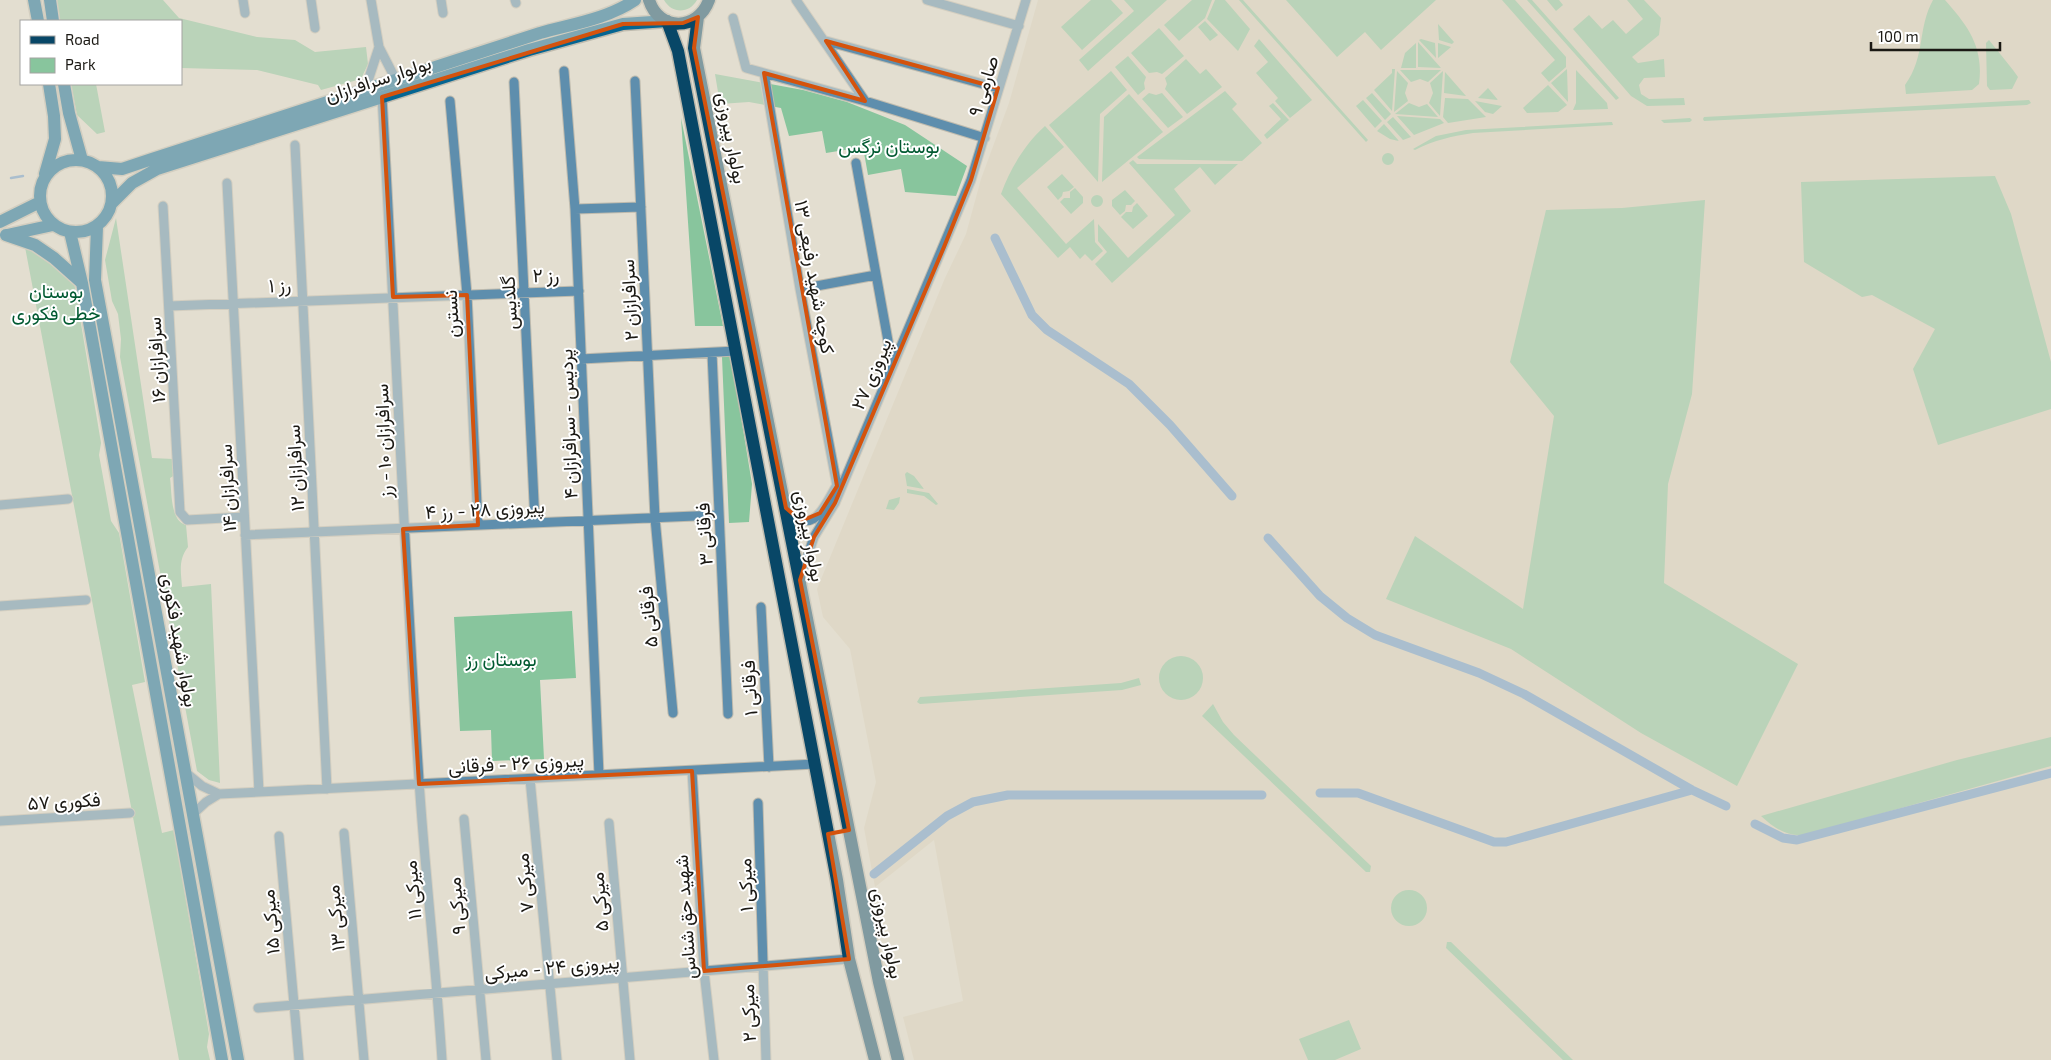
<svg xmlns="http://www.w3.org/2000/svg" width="2051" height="1060" viewBox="0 0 2051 1060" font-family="'Exo 2',Vazirmatn,sans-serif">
<rect width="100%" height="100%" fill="#e3ded0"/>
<path fill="#d9d1bc" d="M1038,0H2051V1060H914L903,1017L963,1001L934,840L875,887L864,828L876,782L850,649L823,617L817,589L945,278L966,234L981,179L1009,103Z"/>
<path fill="#88c59d" d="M56,0H163L179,18L257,37L295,40L315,52L366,47L368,64L361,79L321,90L318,85L257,70L181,68V21H60Z
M664,0H697C689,14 672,14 664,0Z
M1091,0H1111L1123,13L1082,50L1061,27Z
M1124,0H1167L1088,71L1079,60L1134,11Z
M1192,0H1212L1205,18L1179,41L1164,25Z
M1215,0H1225L1250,29L1238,51L1207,19Z
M1239,0H1243L1368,140L1366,142Z
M1286,0H1436L1381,50L1365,32L1337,57Z
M1502,0H1515L1566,57V67L1549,82L1541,73L1555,60Z
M1527,0H1532L1619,98L1616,100Z
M1547,0H1559L1563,5L1556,11Z
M1627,0H1644L1661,18L1659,35L1632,57L1638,63L1664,59L1665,77L1644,78L1639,85L1641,94L1649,99L1684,98L1685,105L1647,106L1631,96L1573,29L1589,15L1602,29L1613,20L1626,34L1643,19Z
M1933,0H1945C1968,26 1984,47 1979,84L1972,90L1906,94L1905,85C1926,56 1917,29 1933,0Z
M1205,21L1218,35L1210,41L1198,27Z
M1438,24L1454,42L1452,44L1439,40Z
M1159,28L1184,56L1162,74L1157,72L1149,73L1131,53Z
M1259,39L1312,100L1290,118L1275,101L1278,98L1256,73L1268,62L1254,46Z
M1421,39L1435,43L1436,58L1419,40Z
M1989,40L2013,70L2018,77L2012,89L1990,90L1987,86L1986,43Z
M1418,42L1441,68L1418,67Z
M1416,43V68H1401L1405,53Z
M1438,43L1451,47L1438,58Z
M1128,56L1146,77L1144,83L1145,89L1138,95L1115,67Z
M1186,59L1200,74L1206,69L1222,87L1187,114L1165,89L1167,84L1165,78Z
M1392,69H1395L1392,111L1374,90L1392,73Z
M1567,69L1568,102L1551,83Z
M1400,70H1441L1428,82L1420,79L1411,82Z
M1576,70L1607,103L1608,109L1573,110L1576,103Z
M1111,71L1127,90L1100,114L1098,182L1049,125Z
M1397,71L1408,83L1405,93L1408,101L1394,112Z
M1443,71L1440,116L1429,103L1433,93L1430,83Z
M1445,72L1466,96L1444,93Z
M715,74L803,90L847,102L905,125L967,166L956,196L905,192L901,169L868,175L863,147L826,153L822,131L789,136L781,108L749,102L720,104Z
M71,84H96L105,132L97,134L77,115Z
M1548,85L1567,105L1558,112L1527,113L1523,108Z
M1488,88L1498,100L1478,98Z
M1225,91L1237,104L1232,109L1262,143L1242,161L1139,159L1137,157Z
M1149,93L1156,95L1162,93L1183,117L1168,128L1142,99Z
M1372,93L1391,114L1385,120L1366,98Z
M1129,94L1163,132L1102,182L1104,117Z
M1445,98L1468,99L1486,117L1448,123L1443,117Z
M1363,100L1382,121L1375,128L1356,106Z
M2029,100L2031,103L2027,105L1704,121L1703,119L1704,117Z
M1475,101L1502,106L1493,114L1485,112Z
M1273,103L1289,120L1267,139L1264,135L1281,119L1269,106Z
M1409,103L1419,107L1427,104L1438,117L1395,114Z
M1397,116L1440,119L1444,123L1414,135Z
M1393,117L1411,137L1403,140L1387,122Z
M681,118L723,326H695Z
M1690,118L1692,120L1690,122L1664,123L1661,120Z
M1610,122H1612L1613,125L1473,133C1453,136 1434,140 1415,150L1413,149L1436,136L1466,130Z
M1384,124L1399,141L1390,139L1377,131Z
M1045,126L1064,147L1017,188L1066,244L1094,219L1095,242L1103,251L1092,261L1085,254L1080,259L1070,247L1058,258L1001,194C1010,169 1025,144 1045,126Z
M1382 159a6 6 0 1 1 12 0a6 6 0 1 1-12 0Z
M1133,160L1137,164H1238L1215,185L1200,167L1174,189L1191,211L1112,283L1095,264L1107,252L1098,241V224L1128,258L1175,215L1129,163Z
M1062,174L1074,187L1069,191L1063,192L1062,196L1058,200L1047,187Z
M1995,176L2011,214L2051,362V409L1938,445L1913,369L1935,329L1872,295L1862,297L1804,262L1801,182Z
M1075,188L1083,197V203L1071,214L1060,202L1064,198H1070V192Z
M1125,190L1135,201L1131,205H1126L1125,211L1120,215L1112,206V200Z
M1091 201a6 6 0 1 1 12 0a6 6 0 1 1-12 0Z
M1705,200L1692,394L1668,484L1664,583L1798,664L1737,786L1641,733L1511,649L1386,599L1415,536L1523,609L1554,416L1510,362L1546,210L1622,208Z
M1137,203L1148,216L1133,229L1121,217L1126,212H1132L1133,207Z
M116,218L152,458L173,459L175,475L170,478C172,492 170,521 186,525L188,547C178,560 181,572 182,587L211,584L220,783L209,780L197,771L120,357L121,339L118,314L112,301L105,260Z
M25,247L50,262L74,282L101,443L99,455L111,521L119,533L145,682L132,685L162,833L174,830L209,1034L207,1047L210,1060H179Z
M731,356L752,484L749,522L729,523L722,357Z
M907,472L914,476L924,489L907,486L905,474Z
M907,489L929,493L938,504L936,505L924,496L907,493Z
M900,497L899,503L894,510L886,509L889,500Z
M572,611L576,678L540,680L544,759L492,761L491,730L460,731L454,617Z
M1159 678a22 22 0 1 1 44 0a22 22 0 1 1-44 0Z
M1139,678L1141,685L1122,690L920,704L917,702L920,697L1121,683Z
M1213,704L1223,722L1234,735L1371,866L1370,872H1366L1202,716Z
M2051,737V766L1805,835C1787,837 1774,828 1761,816L1957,760Z
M1391 908a18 18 0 1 1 36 0a18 18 0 1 1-36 0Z
M1447,942H1451L1573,1060H1563L1446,948Z
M1349,1020L1361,1049L1335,1060H1308L1299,1039Z"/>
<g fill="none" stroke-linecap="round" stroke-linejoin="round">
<path stroke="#6598cc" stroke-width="2.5" d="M11,178L23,176"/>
<path stroke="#6598cc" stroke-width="9" d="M995,238L1032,315L1047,330L1129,384L1170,425L1232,496
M1268,538L1320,596L1347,618L1375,635L1479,673L1524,694L1692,790L1726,806
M1320,793H1358L1494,842H1506L1692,790
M1755,824L1783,838L1797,840L2051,773
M874,874L947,816L973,802L1008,795H1262"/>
<defs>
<path id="minor" d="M243,0L245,13
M311,0L315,28
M371,0L379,47L396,80
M441,0L443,13
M515,0L516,3
M796,0L865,101
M927,0L1019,26
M733,18L746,68L865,101L985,138
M826,41L998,88
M564,71L575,209L599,775
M764,73L800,289L837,486
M635,81L655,518L673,713
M514,82L535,523
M365,90L379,47
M382,97C395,325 404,552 419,780C425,873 436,966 442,1060
M450,101L467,295L478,525
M295,145L327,789
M856,163L892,363
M227,183L259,792
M163,206L180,512L187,520L244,517
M575,209L641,207
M800,289L876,275
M169,306L579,291
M712,353L728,714
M581,359L736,351
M0,505L68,499
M786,508C814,539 824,506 838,483
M245,535L719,515
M800,579L814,537L835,503L971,180L1026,0
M0,606L86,600
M761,607L769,767
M692,771L704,971L714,1060
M185,772L202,786L219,794
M530,779L557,1060
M758,803L766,1060
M193,814L206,802L219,794L815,764
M464,819L486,1060
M0,821L130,813
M609,823L630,1060
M344,833L364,1060
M279,836L299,1060
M258,1008L849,959"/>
<path id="secondary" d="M34,0L38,21
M50,0L53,21
M64,84L69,113L82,160
M40 196a36 36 0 1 1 72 0a36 36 0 1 1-72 0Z
M98,167L122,169L152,159L540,33C572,24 607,19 635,0
M45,174L55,139L54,116L49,84
M112,203L132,183L157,169L529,50L623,24L667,21
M0,222L40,202
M97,227L95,280L238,1060
M70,232L82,283L222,1060
M6,235L35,245L54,258L82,283
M7,235L53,225"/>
<path id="primary" d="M649,0C659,32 698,31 709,0
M698,17L694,48L879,982L898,1060
M667,21L678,51L837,880L849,959L875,1060"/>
</defs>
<use href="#minor" stroke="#bfbbae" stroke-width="11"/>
<use href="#secondary" stroke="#bfbbae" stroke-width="15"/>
<use href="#primary" stroke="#bfbbae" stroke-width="15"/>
<use href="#minor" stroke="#5e8ead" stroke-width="9"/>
<use href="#secondary" stroke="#046592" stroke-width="12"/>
<use href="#primary" stroke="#084767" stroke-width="12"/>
</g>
<path d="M0 0H2051V1060H0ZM698,17L694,48L786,508L801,521L820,513L837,486L764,73L865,101L826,41L998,88L971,180L944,247L835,503L814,537L800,580L849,830L828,834L849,959L704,971L692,771L419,784L403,529L478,525L467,295L393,297L382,97L623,24L683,23Z" fill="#e3ded0" fill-opacity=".55" fill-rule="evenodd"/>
<path fill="none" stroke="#d4530d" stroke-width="4" stroke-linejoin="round" d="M698,17L694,48L786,508L801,521L820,513L837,486L764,73L865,101L826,41L998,88L971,180L944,247L835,503L814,537L800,580L849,830L828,834L849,959L704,971L692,771L419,784L403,529L478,525L467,295L393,297L382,97L623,24L683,23Z"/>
<g text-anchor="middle" stroke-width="4" stroke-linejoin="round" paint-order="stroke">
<g font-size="19" fill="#1b1914" stroke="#fff">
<text transform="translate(378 79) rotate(-18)" y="7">بولوار سرافرازان</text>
<text transform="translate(983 86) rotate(-73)" y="7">صارمی ۹</text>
<text transform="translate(732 138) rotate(79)" y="7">بولوار پیروزی</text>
<text transform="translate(546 275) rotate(-1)" y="7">رز ۲</text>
<text transform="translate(815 277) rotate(80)" y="7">کوچه شهید رفیعی ۱۳</text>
<text transform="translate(280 285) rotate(-2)" y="7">رز ۱</text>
<text transform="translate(629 300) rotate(-93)" y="7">سرافرازان ۲</text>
<text transform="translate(509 303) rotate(-93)" y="7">گلدیس</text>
<text transform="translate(451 314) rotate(-93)" y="7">نسترن</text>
<text transform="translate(156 360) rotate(-93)" y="7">سرافرازان ۱۶</text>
<text transform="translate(871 374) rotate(-67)" y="7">پیروزی ۲۷</text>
<text transform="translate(568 424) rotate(-92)" y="7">پردیس - سرافرازان ۴</text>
<text transform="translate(383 441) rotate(-92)" y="7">سرافرازان ۱۰ - رز</text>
<text transform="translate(295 468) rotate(-93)" y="7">سرافرازان ۱۲</text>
<text transform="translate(227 488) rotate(-93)" y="7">سرافرازان ۱۴</text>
<text transform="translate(485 509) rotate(-3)" y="7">پیروزی ۲۸ - رز ۴</text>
<text transform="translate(704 534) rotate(-93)" y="7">فرقانی ۳</text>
<text transform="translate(810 536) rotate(79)" y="7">بولوار پیروزی</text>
<text transform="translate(648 617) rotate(-95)" y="7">فرقانی ۵</text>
<text transform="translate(180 640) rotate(80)" y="7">بولوار شهید فکوری</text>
<text transform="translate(749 688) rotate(-93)" y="7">فرقانی ۱</text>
<text transform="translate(516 763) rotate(-3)" y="7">پیروزی ۲۶ - فرقانی</text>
<text transform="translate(64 801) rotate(-3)" y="7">فکوری ۵۷</text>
<text transform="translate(524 883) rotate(-95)" y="7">میرکی ۷</text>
<text transform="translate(745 885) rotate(-92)" y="7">میرکی ۱</text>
<text transform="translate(412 890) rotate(-95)" y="7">میرکی ۱۱</text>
<text transform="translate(599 902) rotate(-95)" y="7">میرکی ۵</text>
<text transform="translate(456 906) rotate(-95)" y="7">میرکی ۹</text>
<text transform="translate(685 917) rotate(-94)" y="7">شهید حق شناس</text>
<text transform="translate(335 918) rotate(-95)" y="7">میرکی ۱۳</text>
<text transform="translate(270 922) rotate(-95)" y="7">میرکی ۱۵</text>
<text transform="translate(888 933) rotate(78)" y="7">بولوار پیروزی</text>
<text transform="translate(552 967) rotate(-5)" y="7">پیروزی ۲۴ - میرکی</text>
<text transform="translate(748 1013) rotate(-92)" y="7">میرکی ۲</text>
</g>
<g font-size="19" fill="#015931" stroke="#fff">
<text x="889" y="153">بوستان نرگس</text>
<text x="56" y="298">بوستان<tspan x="56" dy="22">خطی فکوری</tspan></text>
<text x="501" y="666">بوستان رز</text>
</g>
</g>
<rect x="20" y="20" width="162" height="65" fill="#ffffff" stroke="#a4a3a1"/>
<rect x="30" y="36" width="25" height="8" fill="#084767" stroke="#a4a3a1"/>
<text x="65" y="45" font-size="15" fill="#1b1914">Road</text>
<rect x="30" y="58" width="25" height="15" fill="#88c59d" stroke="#a4a3a1"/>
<text x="65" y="70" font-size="15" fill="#1b1914">Park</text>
<path d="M1871 42v8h129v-8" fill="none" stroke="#1b1914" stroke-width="2.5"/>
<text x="1878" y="42" font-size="15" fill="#1b1914" stroke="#ffffff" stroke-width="4" paint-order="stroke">100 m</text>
</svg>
